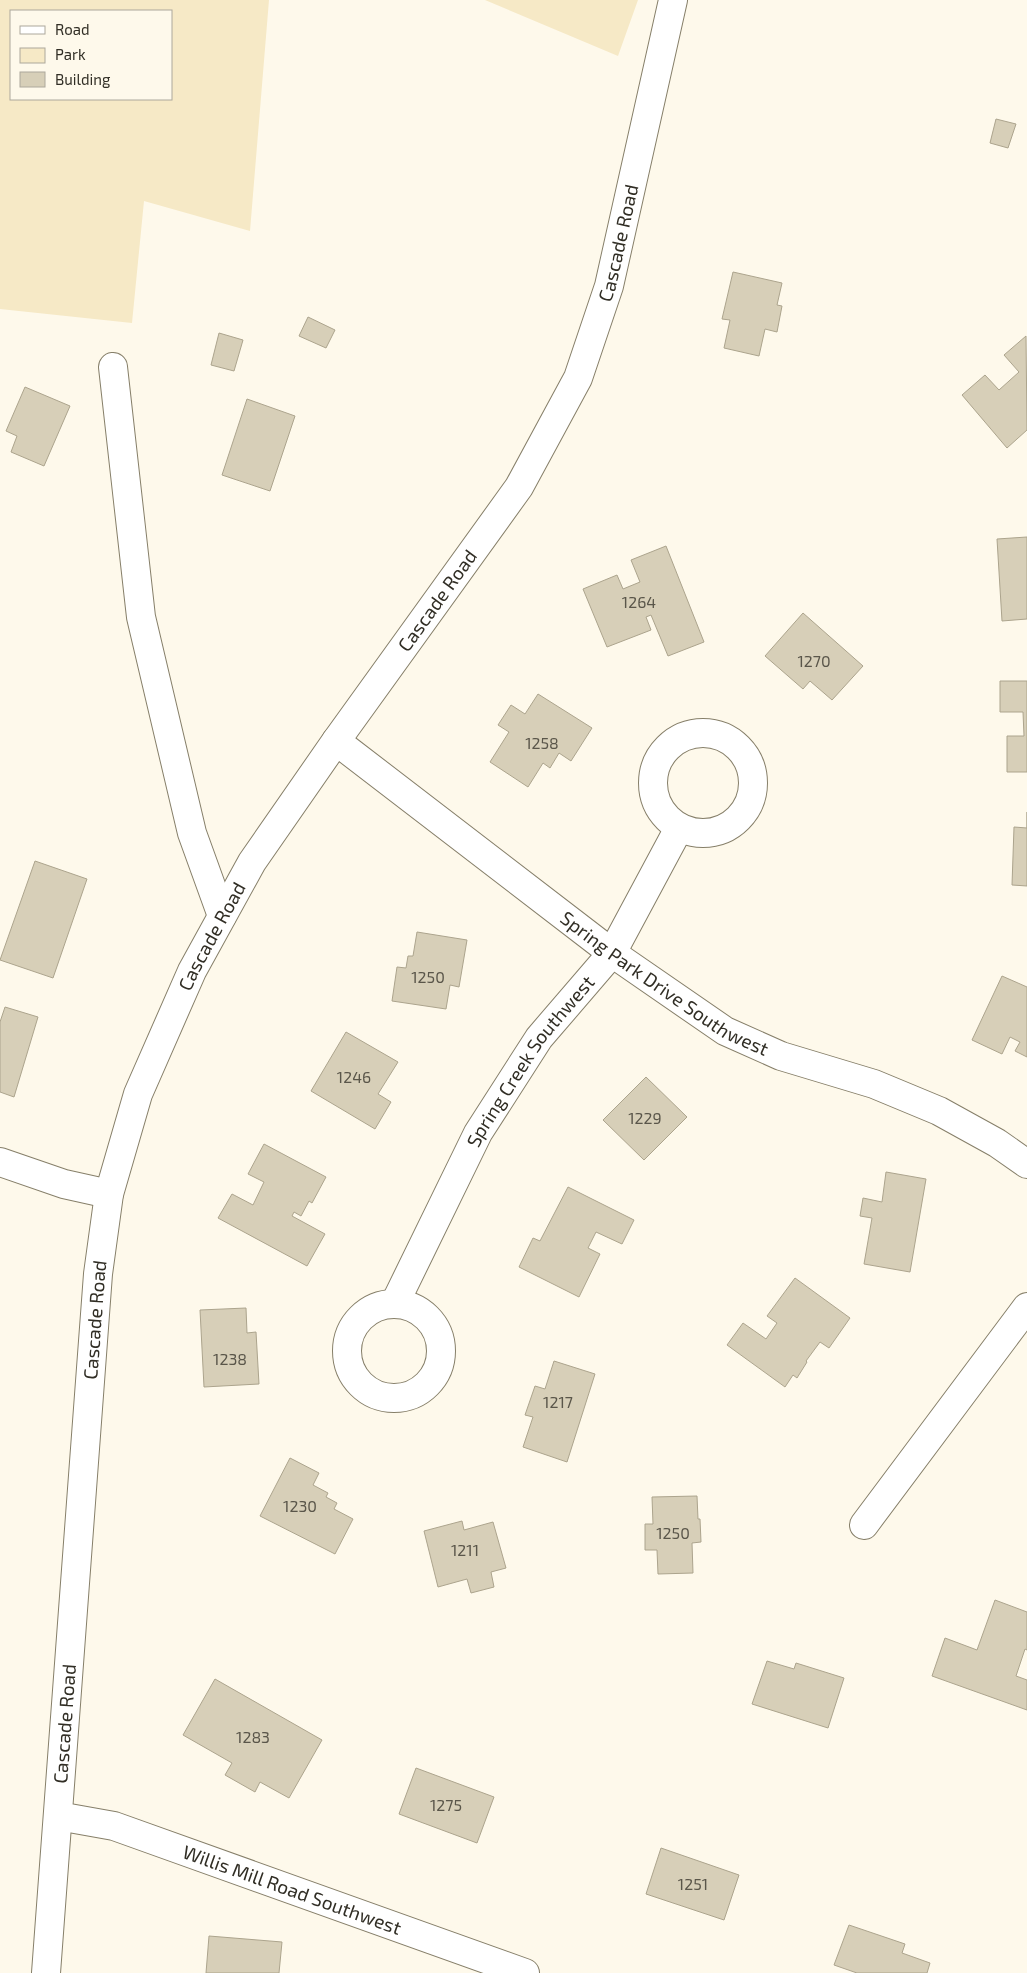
<svg xmlns="http://www.w3.org/2000/svg" width="1027" height="1973" viewBox="0 0 1027 1973" font-family="'Exo 2',sans-serif">
<rect width="100%" height="100%" fill="#fef9eb"/>
<path fill="#f6e9c6" fill-rule="evenodd" d="M0,0H269L250,231L144,201L132,323L0,309ZM171,11V99H11V11Z
M485,0H638L618,56Z"/>
<path fill="#d7cfb8" stroke="#aca48d" d="M996,119L1016,124L1008,148L990,143Z
M733,272L782,283L777,305L782,306L777,332L765,329L759,356L724,348L730,320L722,319Z
M308,317L335,330L326,348L299,336Z
M219,333L243,340L234,371L211,365Z
M1026,336L1027,430L1007,448L962,395L985,375L999,390L1019,372L1004,355Z
M25,387L70,406L44,466L11,452L17,436L6,431Z
M247,399L295,416L270,491L222,475Z
M1027,537V619L1002,621L997,539Z
M666,546L704,642L668,656L651,615L646,617L651,630L607,647L583,589L617,575L623,589L640,582L631,560Z
M803,613L863,666L832,700L810,681L803,689L765,656Z
M1000,681H1027V772H1007V736H1024L1023,712H1000Z
M538,694L592,728L571,761L559,753L550,768L543,763L528,787L490,762L509,732L498,725L511,705L525,714Z
M1027,812V886L1012,885L1014,827L1027,828Z
M35,861L87,879L53,978L0,960Z
M417,932L467,940L459,987L450,985L446,1009L392,1001L397,967L406,968L408,956H413Z
M1002,976L1027,987V1057L1015,1051L1020,1042L1010,1037L1002,1054L972,1040Z
M5,1007L38,1017L14,1097L0,1092V1022Z
M346,1032L398,1062L378,1094L391,1102L375,1129L311,1091Z
M646,1077L687,1117L644,1160L603,1120Z
M264,1144L326,1177L312,1203L309,1201L301,1216L294,1212L292,1216L325,1234L307,1266L218,1218L232,1194L253,1205L264,1182L248,1174Z
M886,1172L926,1179L910,1272L864,1264L872,1218L860,1216L863,1198L882,1202Z
M568,1187L634,1220L622,1244L596,1232L588,1248L600,1254L579,1297L519,1267L533,1238L540,1241Z
M795,1278L850,1318L829,1348L820,1342L806,1361L807,1362L797,1378L793,1375L785,1387L727,1345L743,1323L766,1339L777,1323L767,1316Z
M246,1308L247,1333L256,1332L259,1384L204,1387L200,1310Z
M554,1361L595,1374L567,1462L523,1447L533,1417L525,1415L535,1386L545,1389Z
M290,1458L319,1473L313,1485L328,1493L326,1497L337,1503L334,1509L353,1519L335,1554L260,1516Z
M697,1496L698,1519H700L701,1542L692,1543L693,1573L658,1574L657,1550H645V1524H653L652,1497Z
M462,1521L464,1530L493,1522L506,1568L491,1572L494,1587L471,1593L467,1579L438,1587L424,1531Z
M995,1600L1027,1612V1650L1025,1649L1016,1676L1027,1680V1710L932,1676L945,1638L977,1650Z
M767,1661L794,1669L796,1663L844,1678L828,1728L752,1704Z
M215,1679L322,1740L289,1798L260,1782L255,1792L225,1775L232,1763L183,1735Z
M416,1768L494,1797L477,1843L399,1814Z
M661,1848L739,1875L724,1920L646,1894Z
M849,1925L905,1944L902,1953L930,1963L927,1973H857L834,1965Z
M209,1936L282,1942L279,1973H206Z"/>
<g fill="none" stroke-linecap="round" stroke-linejoin="round">
<defs>
<g id="street">
<path d="M113,367L141,617L192,833L222,916"/>
<circle cx="703" cy="783" r="50"/>
<path id="s1" d="M336,741L612,953L725,1031L781,1056L874,1084L939,1111L997,1143L1027,1164"/>
<path d="M0,1162L64,1184L109,1194"/>
<path id="s2" d="M395,1303L478,1133L539,1038L612,953L679,828"/>
<circle cx="394" cy="1351" r="47"/>
<path d="M864,1525L1027,1307"/>
<path id="s3" d="M58,1816L114,1826L525,1973"/>
</g>
<g id="secondary">
<path id="s4" d="M46,1973L98,1274L109,1194L138,1094L192,971L252,862L336,741L519,487L578,378L609,286L673,0"/>
</g>
</defs>
<use href="#street" stroke="#867f69" stroke-width="30"/>
<use href="#secondary" stroke="#867f69" stroke-width="30"/>
<use href="#street" stroke="#fff" stroke-width="28"/>
<use href="#secondary" stroke="#fff" stroke-width="28"/>
</g>
<g text-anchor="middle" stroke-width="4" stroke-linejoin="round" paint-order="stroke">
<g font-size="16" fill="#5a564a">
<text x="639" y="608">1264</text>
<text x="814" y="667">1270</text>
<text x="542" y="749">1258</text>
<text x="428" y="983">1250</text>
<text x="354" y="1083">1246</text>
<text x="645" y="1124">1229</text>
<text x="230" y="1365">1238</text>
<text x="558" y="1408">1217</text>
<text x="300" y="1512">1230</text>
<text x="673" y="1539">1250</text>
<text x="465" y="1556">1211</text>
<text x="253" y="1743">1283</text>
<text x="446" y="1811">1275</text>
<text x="693" y="1890">1251</text>
</g>
<g font-size="19" fill="#312e25" stroke="#fef9eb">
<text dy="7" stroke="none"><textPath href="#s4" startOffset="1870">Cascade Road</textPath></text>
<text dy="7" stroke="none"><textPath href="#s4" startOffset="1465">Cascade Road</textPath></text>
<text dy="7" stroke="none"><textPath href="#s4" startOffset="1060">Cascade Road</textPath></text>
<text dy="7" stroke="none"><textPath href="#s1" startOffset="409">Spring Park Drive Southwest</textPath></text>
<text dy="7" stroke="none"><textPath href="#s2" startOffset="278">Spring Creek Southwest</textPath></text>
<text dy="7" stroke="none"><textPath href="#s4" startOffset="655">Cascade Road</textPath></text>
<text dy="7" stroke="none"><textPath href="#s4" startOffset="250">Cascade Road</textPath></text>
<text dy="7" stroke="none"><textPath href="#s3" startOffset="246">Willis Mill Road Southwest</textPath></text>
</g>
</g>
<rect x="10" y="10" width="162" height="90" fill="#fef9eb" stroke="#aca89c"/>
<rect x="20" y="26" width="25" height="8" fill="#ffffff" stroke="#aca89c"/>
<text x="55" y="35" font-size="15" fill="#312e25">Road</text>
<rect x="20" y="48" width="25" height="15" fill="#f6e9c6" stroke="#aca89c"/>
<text x="55" y="60" font-size="15" fill="#312e25">Park</text>
<rect x="20" y="72" width="25" height="15" fill="#d7cfb8" stroke="#aca89c"/>
<text x="55" y="85" font-size="15" fill="#312e25">Building</text>
</svg>
